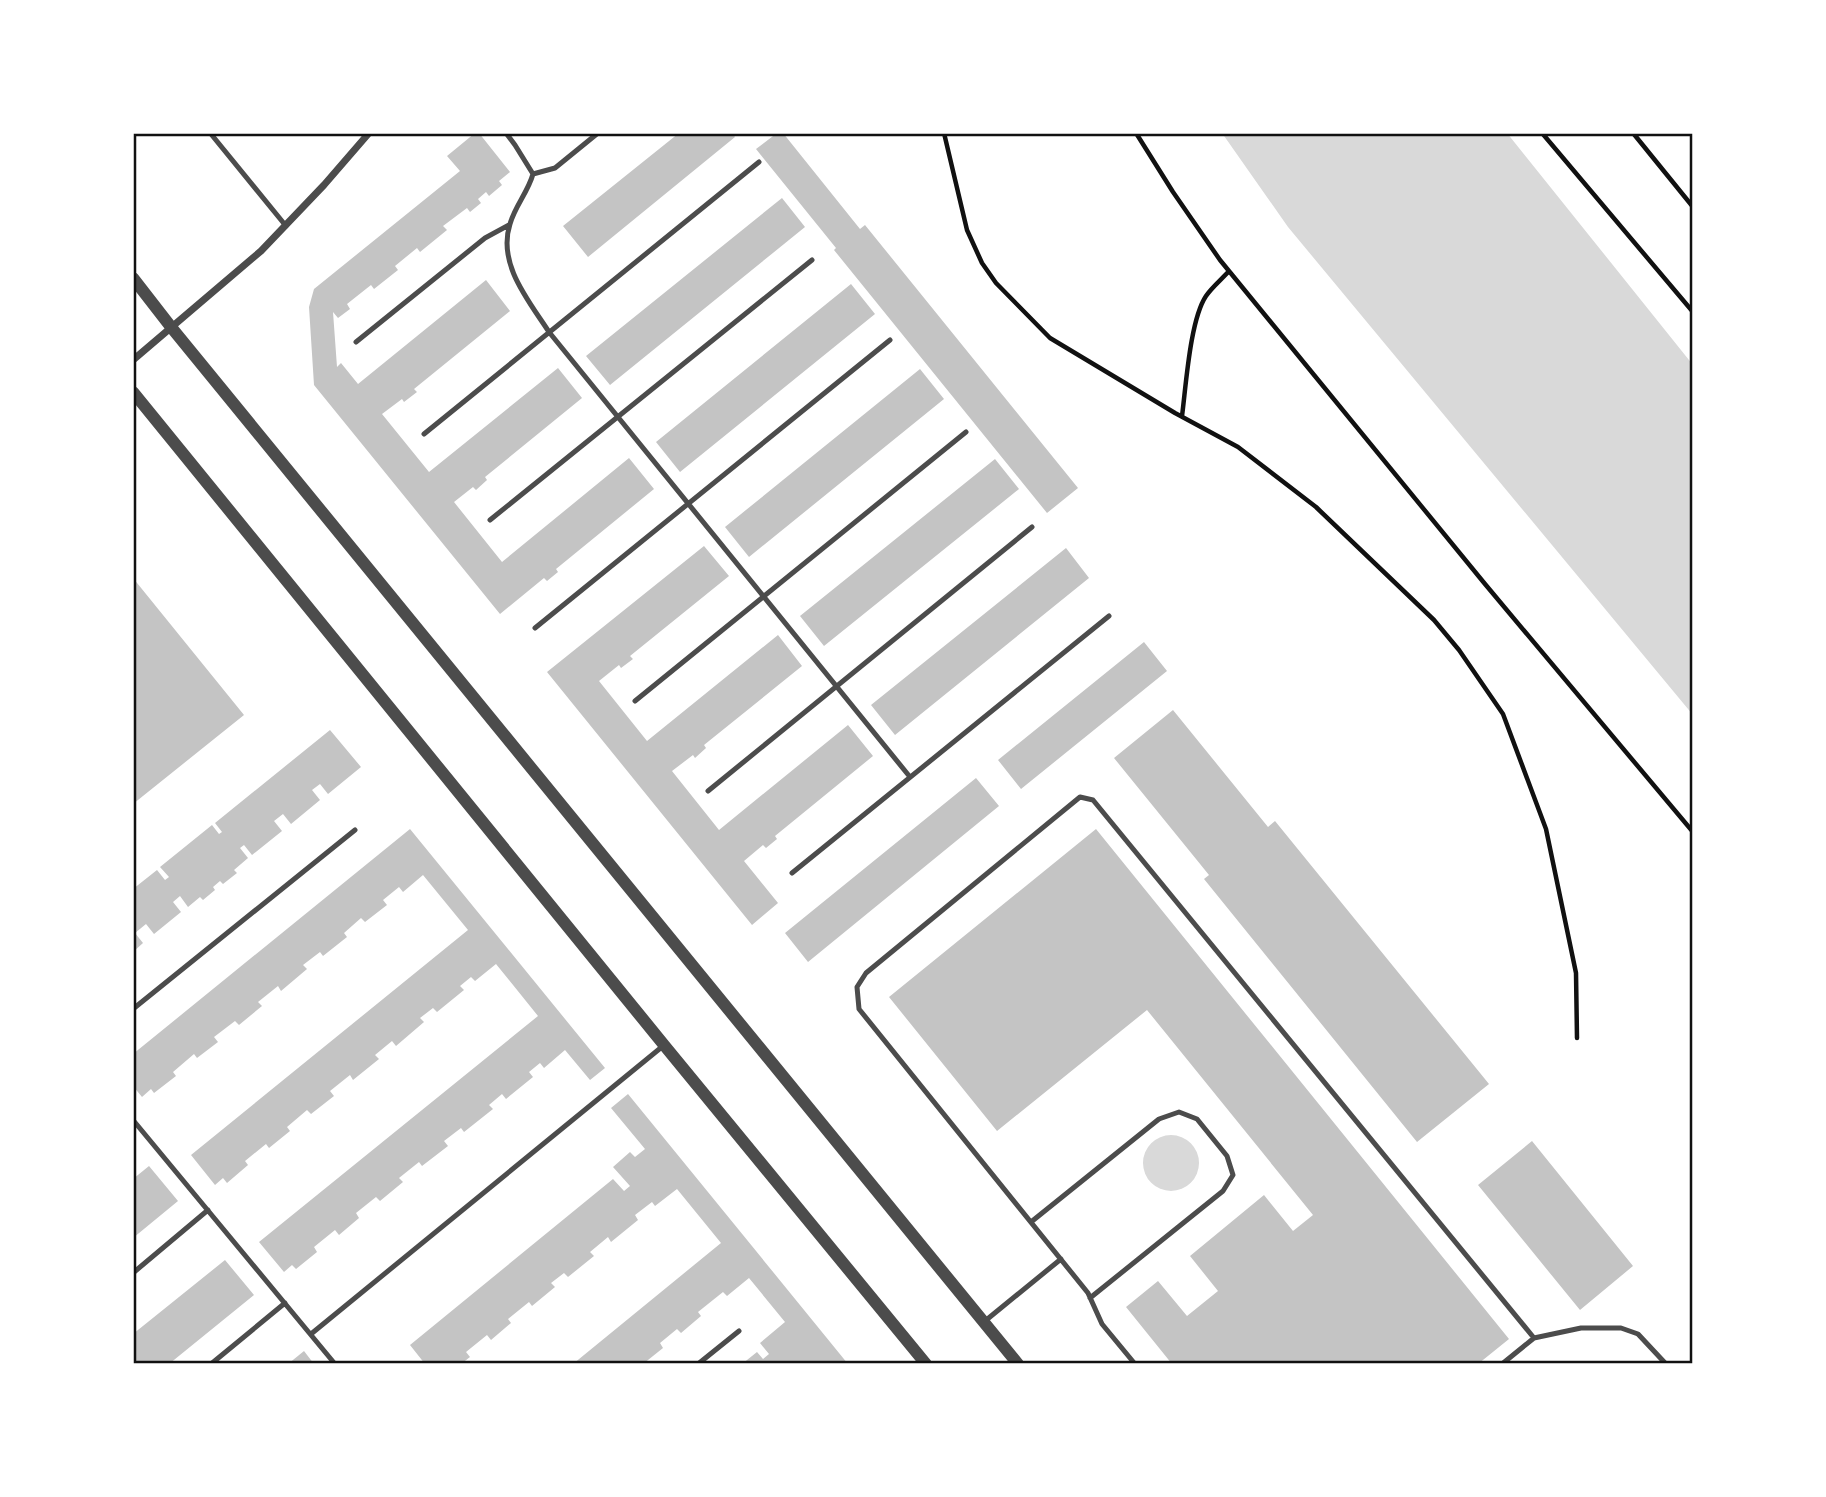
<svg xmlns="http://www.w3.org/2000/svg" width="1826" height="1497" viewBox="0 0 1826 1497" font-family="Karla,sans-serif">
<rect width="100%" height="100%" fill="#fff"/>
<path fill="#d9d9d9" d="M1222,133H1507L1693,365V715L1288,227Z
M1143 1163a28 28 0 1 1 56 0a28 28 0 1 1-56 0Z"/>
<path fill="#c4c4c4" d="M475,133H479L510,172L499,181L502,185L489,196L486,192L478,199L481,203L470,212L467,208L443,226L447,230L420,252L417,248L395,266L398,270L374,289L371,285L347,304L350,309L338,318L333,312L337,367L341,363L358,384L486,280L510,311L414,389L417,392L404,402L402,399L382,414L429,472L558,368L582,398L485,477L487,480L476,490L473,487L454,502L502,562L629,458L654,489L556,569L558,572L547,581L544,578L500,614L314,385L309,307L314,289L460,171L447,156Z
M679,133H732L735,137L588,257L563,226Z
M777,133H783L860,229L865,225L1078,488L1047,513L834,250L836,248L756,149Z
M782,198L805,227L610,385L586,356Z
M851,284L875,314L680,472L656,442Z
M920,369L944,399L749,557L725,527Z
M995,459L1019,489L824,646L800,616Z
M704,546L729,576L630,656L633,659L621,668L619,665L599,681L647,741L778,635L802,666L704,745L706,748L695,758L693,755L672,771L719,830L848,725L873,756L775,836L777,839L766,848L763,845L744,861L778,903L752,925L547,672Z
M1066,548L1089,578L895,735L871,705Z
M133,578L244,715L133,804Z
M1144,642L1167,671L1021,789L998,760Z
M1173,710L1268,827L1275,821L1489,1084L1417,1142L1204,879L1209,875L1114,758Z
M330,730L361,767L328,794L320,784L312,790L320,800L291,824L283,814L274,821L282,831L252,855L244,845L240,848L248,858L234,870L237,873L223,884L220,881L213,887L215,890L203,900L200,897L188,907L180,896L173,902L181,912L154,934L146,924L135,933L143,943L133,952V889L157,870L165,880L169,877L160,867L212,825L219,834L222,832L215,823Z
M976,778L999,806L808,962L785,933Z
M410,829L605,1068L590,1080L565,1050L544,1068L540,1063L529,1072L533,1077L506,1099L502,1094L489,1105L493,1109L464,1132L461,1128L444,1141L448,1146L422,1166L419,1162L399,1178L403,1182L380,1201L376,1197L356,1213L359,1218L339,1235L335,1230L314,1247L317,1252L296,1269L292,1265L284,1272L259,1242L538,1016L496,964L475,981L471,977L460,986L464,990L437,1012L433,1008L420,1018L424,1022L396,1046L392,1041L375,1055L379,1059L353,1080L350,1075L330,1091L334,1096L311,1114L307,1110L287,1127L290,1131L269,1148L266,1144L245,1161L248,1165L227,1183L223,1178L215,1185L191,1155L468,930L423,875L403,892L399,887L383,900L387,905L365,922L361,918L344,933L347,937L323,956L320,952L303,965L307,969L281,991L278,986L258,1002L262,1006L239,1025L235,1021L214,1037L218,1042L197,1058L194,1054L173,1072L176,1076L154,1093L151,1089L142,1097L133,1086V1054Z
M1096,829L1509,1339L1478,1364H1172L1126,1307L1158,1281L1187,1316L1218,1291L1190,1256L1264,1195L1293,1231L1313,1215L1147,1010L997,1131L889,997Z
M628,1094L690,1170L848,1364H742L757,1352L763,1359L769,1354L760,1343L785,1322L749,1278L727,1296L723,1292L698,1312L701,1316L681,1333L677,1329L660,1343L663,1348L643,1364H638L637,1362L634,1364H573L721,1243L677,1189L655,1206L652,1202L635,1215L638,1220L611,1242L608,1237L590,1252L594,1256L568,1277L564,1273L551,1283L555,1287L532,1306L529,1302L508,1319L511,1323L491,1340L487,1335L466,1352L470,1357L461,1364H425L410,1345L613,1179L624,1191L630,1186L613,1167L630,1152L635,1157L645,1149L611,1108Z
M1532,1141L1633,1266L1580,1310L1478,1185Z
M149,1166L178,1201L133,1238V1179Z
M225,1260L254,1295L169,1364H134L133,1334Z
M304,1351L314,1364H288Z"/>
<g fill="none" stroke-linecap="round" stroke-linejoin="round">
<path stroke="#111" stroke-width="4.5" d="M944,133L967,230L982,263L996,283L1050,338L1175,413L1238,447L1316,507L1434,620L1459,650L1503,714L1546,829L1576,973L1577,1038
M1136,133L1173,192L1220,260L1485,584L1693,832
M1542,133L1693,312
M1633,133L1693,207
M1182,416C1186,386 1190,320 1206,296C1212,287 1222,279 1229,271"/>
<path stroke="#4c4c4c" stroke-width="5" d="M506,133L515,145L533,174C528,192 515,206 510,224C497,264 529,301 549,332L910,777
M211,134L286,226
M533,174L555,168L598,133
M356,342L485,238L509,225
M424,434L759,162
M490,520L812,260
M535,628L890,340
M635,701L966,432
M708,791L1032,527
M792,873L1109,616
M133,1009L355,830
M133,1120L335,1364
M1031,1222L1159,1119L1179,1112L1197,1119L1227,1156L1233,1175L1223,1191L1090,1298
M133,1273L208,1210
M985,1321L1061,1259
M311,1334L663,1046
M211,1364L285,1303
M698,1364L739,1331
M1135,1364L1102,1324L1088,1293L859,1009L857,987L866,973L1080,797L1093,800L1534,1338
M1502,1364L1534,1338L1581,1328H1621L1638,1334L1666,1364"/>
<path stroke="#4c4c4c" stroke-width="7" d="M133,360L261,251L324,185L369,133"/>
<path stroke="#4c4c4c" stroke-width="12" d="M133,278L171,327L1018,1364
M133,392L664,1045L926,1364"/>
</g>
<rect width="1826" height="1497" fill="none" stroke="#ffffff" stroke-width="270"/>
<rect x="135" y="135" width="1556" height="1227" fill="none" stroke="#111" stroke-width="2.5"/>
</svg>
